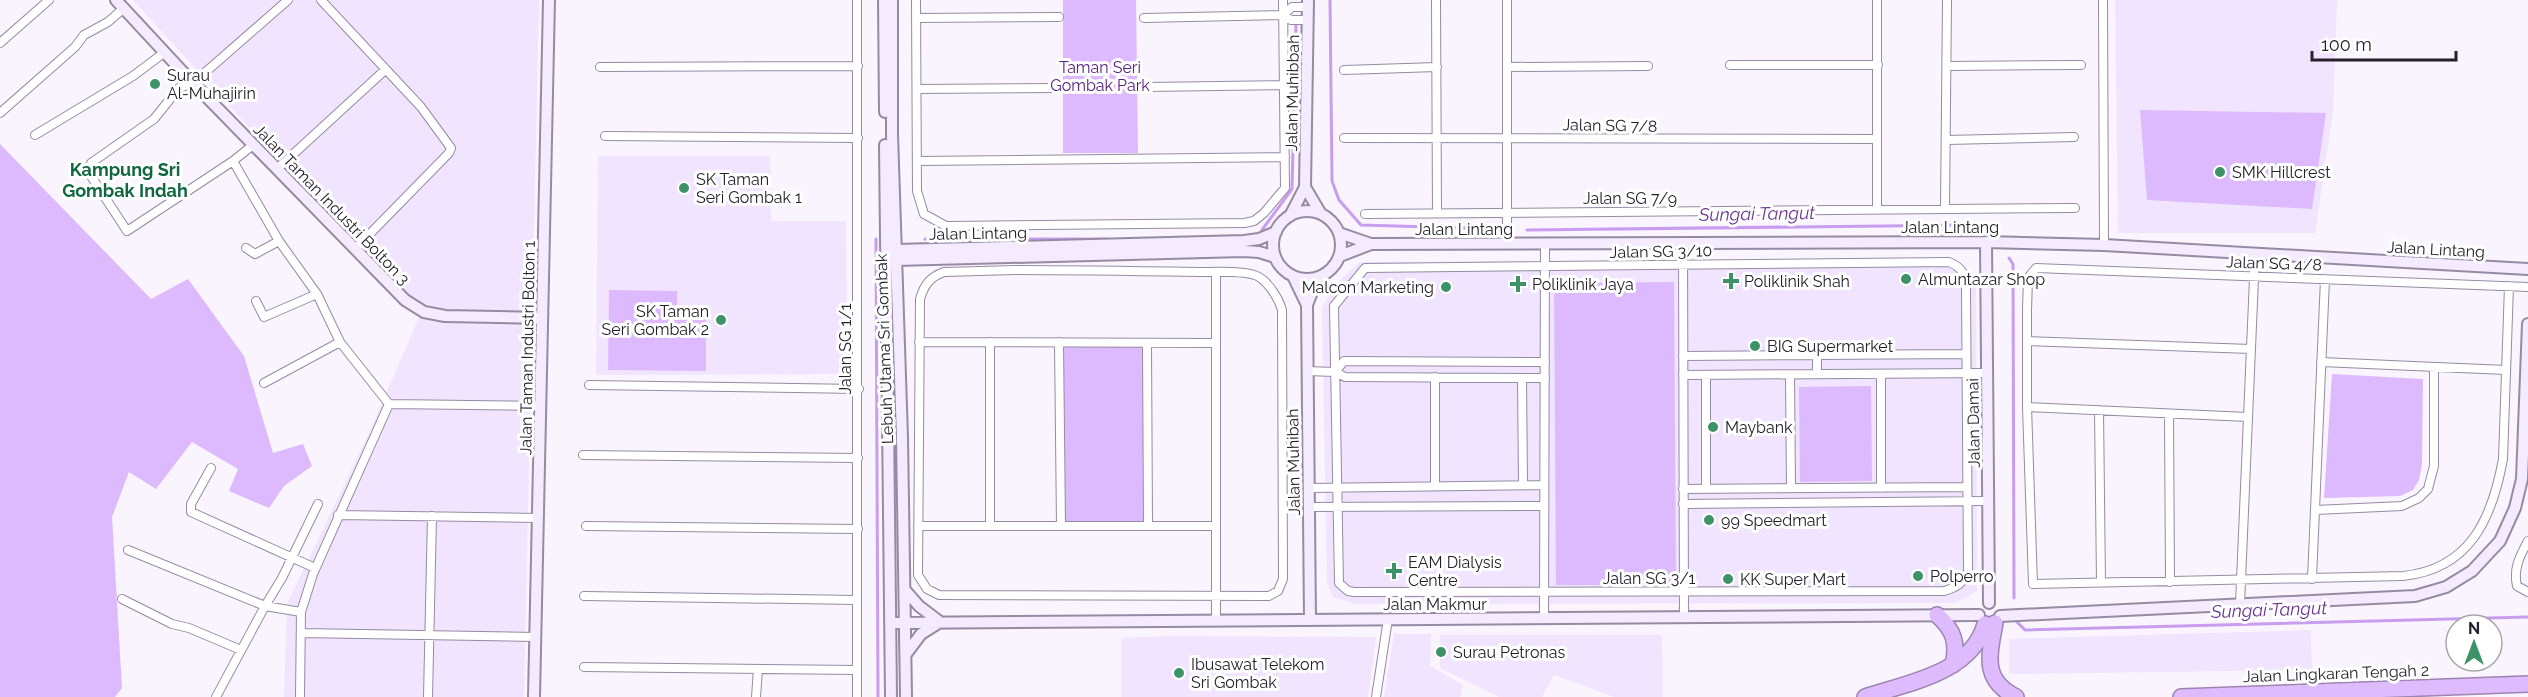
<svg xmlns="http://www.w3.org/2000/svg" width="2528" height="697" viewBox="0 0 2528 697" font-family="Raleway,sans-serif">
<rect width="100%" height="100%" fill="#f9f4fe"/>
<path fill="#f1e4fe" d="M133,0H539L524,697H284L287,604L370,431L420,315Z
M2115,0H2337L2333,112L2315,233H2118Z
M598,156H770L771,221H846L847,374L596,375Z
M1958,260L1976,277L1977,591L1956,603L1355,604L1333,597L1327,582L1322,307L1336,284L1360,262Z
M2311,630L2312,670L2009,674V639Z
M1394,634H1431L1430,666L1463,685L1460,697H1384Z
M1440,635H1662L1663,697H1614L1554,675L1542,697H1499L1440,668Z
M1168,636L1376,637L1368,697H1121V638Z"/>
<path fill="#ddbafe" d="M1063,0H1136L1138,153H1063Z
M2140,110L2326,113L2312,209L2147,200Z
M0,144L151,299L188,279L244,356L273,453L303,444L312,466L284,486L269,508L229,491L238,469L192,442L156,489L129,472L112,517L122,688L115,697H0Z
M1674,282L1676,585H1556L1554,283Z
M609,290L677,291V311H706V371L608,370Z
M1059,342L1147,343L1148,526H1061Z
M2332,374L2423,379L2422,464L2419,480L2413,490L2400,496L2324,498Z
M1871,386L1872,481L1800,482L1799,387Z"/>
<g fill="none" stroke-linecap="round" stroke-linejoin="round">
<path stroke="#c89def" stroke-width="3" d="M1330,0L1332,181L1339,200L1361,225L1497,229
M1262,230L1292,189L1296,24
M1527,230L1967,225L1985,237
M876,239L878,697
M925,239H1107
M2009,258L2013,264L2014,598
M2015,620L2025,630L2528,617"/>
<defs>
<path id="street" d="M321,0L421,107L451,148L449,153L355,249
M916,0L917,191L924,214L946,226L1244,223L1254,221L1264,213L1285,188L1283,0
M1436,0L1437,213
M1507,0V244
M1877,0V209
M2103,0L2104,245
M1283,15L1292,7H1308
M916,18L1059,17
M1144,18L1283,15L1291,20H1308
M0,43L49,0
M1730,65H1878
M1948,66L2081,65
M600,67L858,66
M1507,67L1648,66
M1344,70L1437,67
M1147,87L1285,85
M917,89L1059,88
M0,113L75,47L84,35L108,22L124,8
M35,135L133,76L165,52
M605,136L858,138
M1344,138L1877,139
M1946,140L2074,137
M253,145L233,161L127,231L89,173L91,163L154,119L179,88L193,83L288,0
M233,161L279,241L317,294L340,342L389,404
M918,161L1285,157
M277,169L385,70
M1945,209L1947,0
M1365,214L2075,208
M1683,242L1684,617
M246,248L255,254L279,241
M1949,262C1963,268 1965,274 1966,289L1968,572C1962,584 1957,587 1944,591L1354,592L1348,591L1339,583L1334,306L1365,268Z
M1015,270C1077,270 1138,271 1199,272C1213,272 1249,270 1259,277C1269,283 1279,299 1282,310L1283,579L1278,591L1269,596L939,595L927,589L918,575L920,299C924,285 930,277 944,272Z
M2509,286L2503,459C2492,519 2470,569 2403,576L2033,584L2027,407V310L2028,278L2036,268L2528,287
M256,301L264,317L317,294
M2027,341L2251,349
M919,342L1216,343
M1059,342L1061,526
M1147,343L1148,526
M1817,355V374
M1683,356L1965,354
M2321,362L2506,370
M1307,371L1335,372L1345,377L1545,378
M1335,372L1344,361L1545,362
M1881,374V488
M1683,375L1987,373
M1706,375V489
M1790,375L1791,488
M1522,378L1523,485
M264,383L340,342
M589,385L859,389
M389,404L540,406
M2027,407L2248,417
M2099,410L2101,582
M2169,414L2170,582
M583,455L858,458
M211,468L191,504V512L315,568
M1435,486V377
M1309,488L1544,485
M1683,489L1967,487
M1683,504L1989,501
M1309,507L1544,506
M2315,510L2402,506L2419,498L2428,489L2434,466V367
M338,515L538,518
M586,526L858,529
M918,526H1216
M990,526V342
M2528,541C2520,556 2513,568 2517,586L2528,592
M128,550L265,606L301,612
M2312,579L2325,279
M584,596L857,600
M122,599L172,624L189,628L241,650
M2240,604L2255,255
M1544,618L1545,244
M1216,620V272
M301,633L536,637
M584,667L857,670
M216,697L265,606L282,578L318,504
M300,697L301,612L313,574L389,404
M428,697L432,516
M756,697L758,669
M857,697V0
M1376,697L1388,619"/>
<path id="secondary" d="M116,0L193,83L405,300L424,312L445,316L542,318
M884,0L885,112
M892,0V134L902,437L906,697
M885,145L891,697
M1305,187L1321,214
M1273 245a34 34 0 1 1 68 0a34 34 0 1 1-68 0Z
M1290,216L1305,187L1308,0
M1339,233L1371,244L1986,242L2104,245L2528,269
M1986,242L1989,603
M896,250L1244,241L1259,239L1276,232
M1340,256L1371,244
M896,260L1244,251L1259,252L1275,257
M1293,276L1307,305
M905,590L919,606L940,622
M2000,616L2415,596L2446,587L2472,571L2500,541L2515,508L2522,479L2528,324
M1310,619L1307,305L1318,277
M890,623L1979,615
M906,654L921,634L940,622
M534,697L549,0"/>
<path id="highway" d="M1937,615C1954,630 1958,643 1953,665
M1995,623C1989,656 1982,680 2016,697
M1865,697C1907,683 1972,673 1985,624
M2181,697L2528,684"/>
</defs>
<use href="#street" stroke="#968ba2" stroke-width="10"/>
<use href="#secondary" stroke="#968ba2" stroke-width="14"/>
<use href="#highway" stroke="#9d85b2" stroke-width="18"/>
<use href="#street" stroke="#fff" stroke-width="8"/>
<use href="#secondary" stroke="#f5ebfe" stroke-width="10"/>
<use href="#highway" stroke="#ddbbfc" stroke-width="15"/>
</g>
<g fill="#3d9367" stroke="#fff" stroke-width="2">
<circle cx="155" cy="84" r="6"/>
<circle cx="2220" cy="172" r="6"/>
<circle cx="684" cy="188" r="6"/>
<circle cx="1906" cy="279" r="6"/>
<path d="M1728 272h6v6h6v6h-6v6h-6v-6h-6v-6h6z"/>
<path d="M1515 275h6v6h6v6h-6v6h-6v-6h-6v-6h6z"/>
<circle cx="1446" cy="287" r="6"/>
<circle cx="721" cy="320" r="6"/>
<circle cx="1755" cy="346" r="6"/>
<circle cx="1713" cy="427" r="6"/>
<circle cx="1709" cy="520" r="6"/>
<path d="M1391 562h6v6h6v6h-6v6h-6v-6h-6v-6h6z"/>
<circle cx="1918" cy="576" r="6"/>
<circle cx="1728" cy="579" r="6"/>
<circle cx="1441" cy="652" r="6"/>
<circle cx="1179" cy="673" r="6"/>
</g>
<g text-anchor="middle" stroke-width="6" stroke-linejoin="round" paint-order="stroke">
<g font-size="16" fill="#59217f" stroke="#fff">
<text x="1100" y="73">Taman Seri<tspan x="1100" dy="18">Gombak Park</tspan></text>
</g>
<g font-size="16" fill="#252029" stroke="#fff" text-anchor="start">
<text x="167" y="81">Surau<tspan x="167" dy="18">Al-Muhajirin</tspan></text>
<text x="2232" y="178">SMK Hillcrest</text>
<text x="696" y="185">SK Taman<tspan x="696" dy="18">Seri Gombak 1</tspan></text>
<text x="1918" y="285">Almuntazar Shop</text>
<text x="1744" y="287">Poliklinik Shah</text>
<text x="1532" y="290">Poliklinik Jaya</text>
<text x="1434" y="293" text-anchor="end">Malcon Marketing</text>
<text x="709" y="317" text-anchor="end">SK Taman<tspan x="709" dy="18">Seri Gombak 2</tspan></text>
<text x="1767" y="352">BIG Supermarket</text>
<text x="1725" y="433">Maybank</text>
<text x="1721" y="526">99 Speedmart</text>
<text x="1408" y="568">EAM Dialysis<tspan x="1408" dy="18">Centre</tspan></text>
<text x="1930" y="582">Polperro</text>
<text x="1740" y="585">KK Super Mart</text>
<text x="1453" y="658">Surau Petronas</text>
<text x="1191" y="670">Ibusawat Telekom<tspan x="1191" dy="18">Sri Gombak</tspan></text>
</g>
<g font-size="16" fill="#252029" stroke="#fff">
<text transform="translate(1292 93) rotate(-89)" y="6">Jalan Muhibbah</text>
<text transform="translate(1610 125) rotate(1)" y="6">Jalan SG 7/8</text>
<text x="1630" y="204">Jalan SG 7/9</text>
<text transform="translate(332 204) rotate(46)" y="6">Jalan Taman Industri Bolton 3</text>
<text x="1950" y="233">Jalan Lintang</text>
<text x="1464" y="235">Jalan Lintang</text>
<text transform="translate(978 233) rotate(-1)" y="6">Jalan Lintang</text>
<text transform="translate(2436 249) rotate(3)" y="6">Jalan Lintang</text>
<text transform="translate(1661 251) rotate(-1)" y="6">Jalan SG 3/10</text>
<text transform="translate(2274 263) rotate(2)" y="6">Jalan SG 4/8</text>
<text transform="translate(527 348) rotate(-89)" y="6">Jalan Taman Industri Bolton 1</text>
<text transform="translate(845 349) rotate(-90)" y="6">Jalan SG 1/1</text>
<text transform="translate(884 349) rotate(-92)" y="6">Lebuh Utama Sri Gombak</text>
<text transform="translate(1973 423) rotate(-91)" y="6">Jalan Damai</text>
<text transform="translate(1293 462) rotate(-91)" y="6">Jalan Muhibah</text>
<text x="1649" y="584">Jalan SG 3/1</text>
<text x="1435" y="610">Jalan Makmur</text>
<text transform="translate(2336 673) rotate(-2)" y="6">Jalan Lingkaran Tengah 2</text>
</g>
<g font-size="18" font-weight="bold" fill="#116741" stroke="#fff">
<text x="125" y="176">Kampung Sri<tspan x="125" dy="21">Gombak Indah</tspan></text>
</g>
<g font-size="18" font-style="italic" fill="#6a3492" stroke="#fff">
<text transform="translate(1757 214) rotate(-1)" y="6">Sungai Tangut</text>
<text transform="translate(2269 610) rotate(-2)" y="6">Sungai Tangut</text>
</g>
</g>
<g transform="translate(2474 643)"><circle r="28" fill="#ffffff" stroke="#a8a6a9" stroke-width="1.5"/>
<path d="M0-4.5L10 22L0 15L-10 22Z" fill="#3d9367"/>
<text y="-9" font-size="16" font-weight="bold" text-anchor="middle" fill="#252029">N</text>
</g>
<path d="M2312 51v9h144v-9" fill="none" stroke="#252029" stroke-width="3"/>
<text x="2321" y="51" font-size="18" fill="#252029" stroke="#ffffff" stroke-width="4.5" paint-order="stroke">100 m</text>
</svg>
